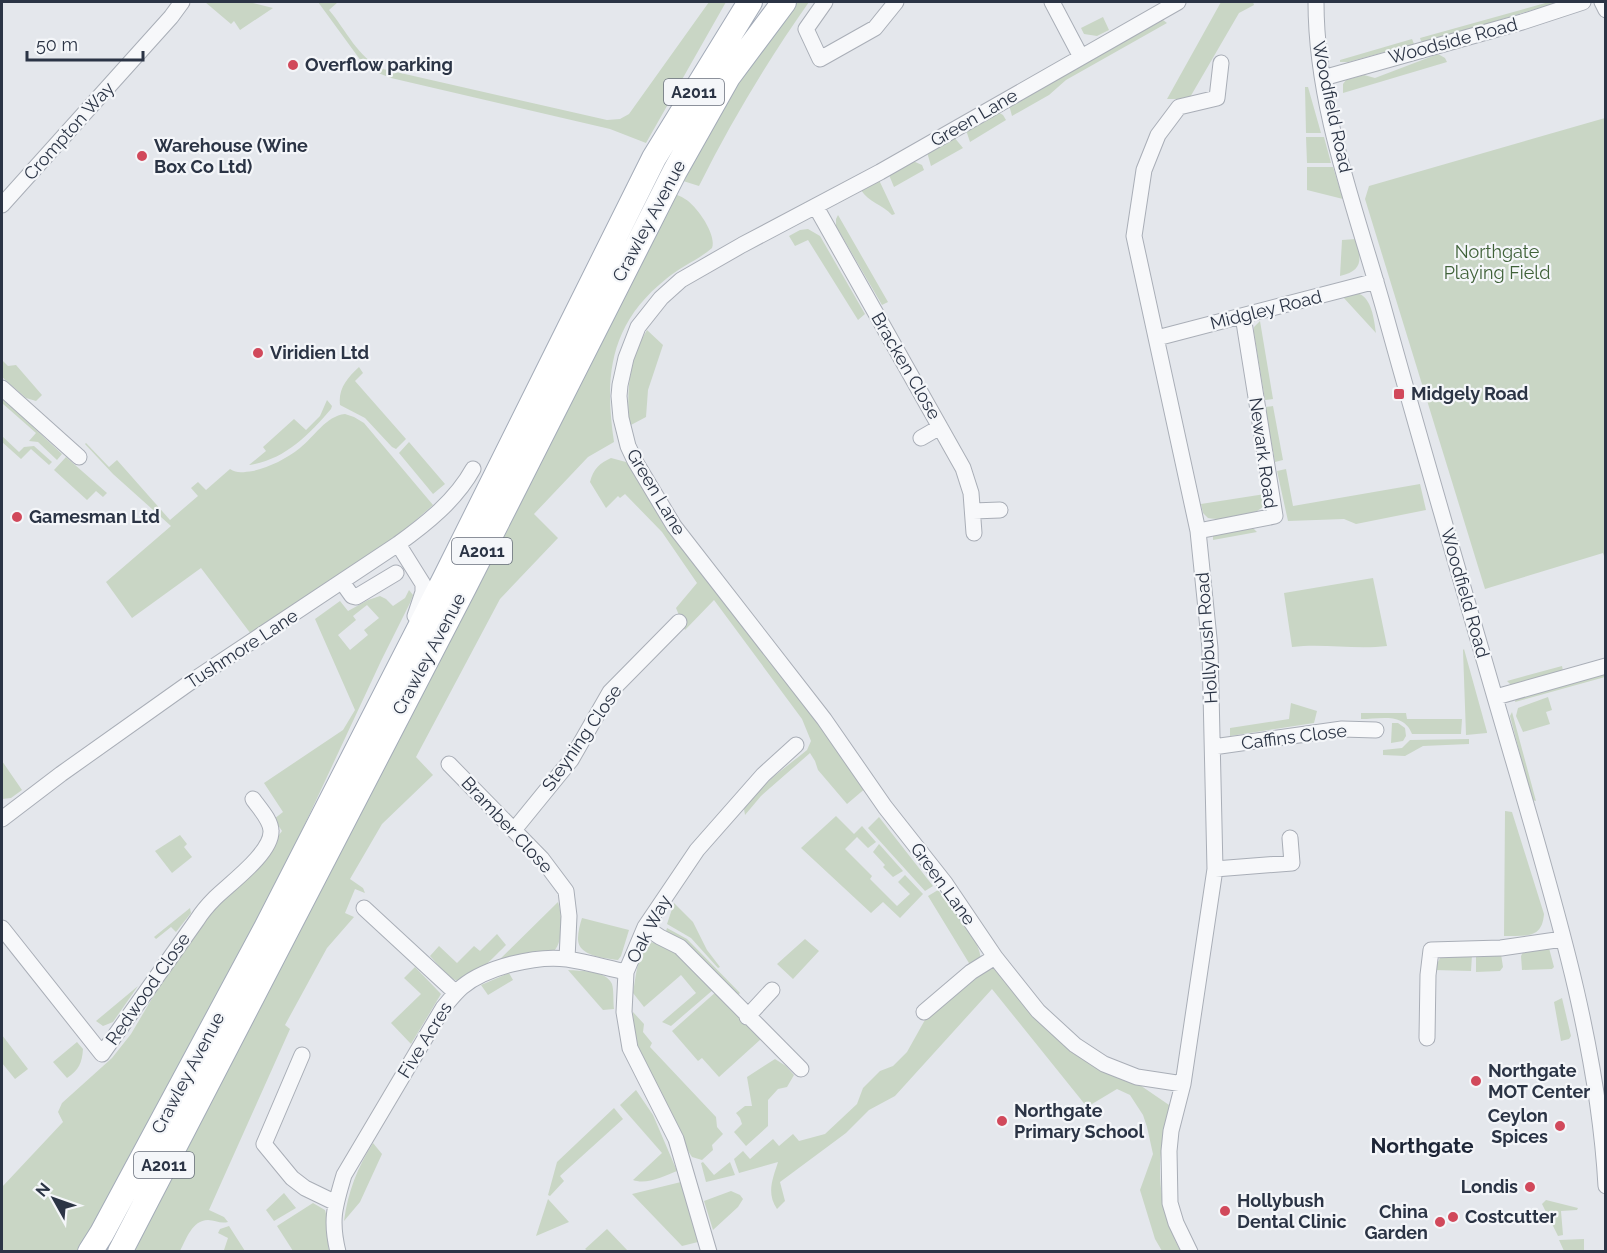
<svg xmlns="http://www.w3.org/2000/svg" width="1607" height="1253" viewBox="0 0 1607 1253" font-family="Raleway,sans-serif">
<rect width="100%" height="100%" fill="#e4e7ec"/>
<path fill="#c9d6c5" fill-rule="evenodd" d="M205,2H249L273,8L240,30L234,21L231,24Z
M318,2H338L329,10C347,31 357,57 383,69L607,120L620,119L629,114L709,2H726L646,143L610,129L391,78L373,71L364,65Z
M792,2H809C768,60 731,122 699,186L680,180L760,48Z
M1221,2H1253L1254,5L1239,13L1189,99H1167Z
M1549,2H1558L1427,42L1421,41L1420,38Z
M1103,17L1109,30L1097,36L1084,34L1081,28Z
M1163,20L1167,23L1066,80L1049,95L1012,116L1009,105Z
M1412,39L1414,44L1348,62H1340V60Z
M1438,54L1445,58L1447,62L1343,93V84L1346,80L1364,75L1375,78Z
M1305,87H1308L1321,133H1306Z
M996,111L1003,115L1006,120L970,142L966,130Z
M1605,118V559L1603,553L1485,589L1365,199L1369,186Z
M954,137L963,148L931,166L927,152Z
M1306,137H1324L1331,163H1307Z
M913,161L922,165L924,170L894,187L889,175Z
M1307,167H1333L1343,199L1307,190Z
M879,180L895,214L892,215C883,205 868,202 861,190Z
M671,192C676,195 681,196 685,199C697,206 717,235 712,248C698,260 680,267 666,279C610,324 604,375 614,442L588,457L534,514L558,538L500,599L416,757L433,775L382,824L350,879L363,888L365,893L355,889L345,913L354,917L327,948L285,1025L290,1029L209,1210L224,1217L228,1222C220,1224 215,1220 208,1220C192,1220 186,1240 180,1251L134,1252Z
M838,215L888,302L882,305L836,226V219Z
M808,229L820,236L865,314L858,320L808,240L795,246L789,236L800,230Z
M1356,239C1361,259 1364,270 1340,276L1342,240Z
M1357,293C1372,297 1374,320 1376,333L1343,297Z
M1260,321L1273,399L1265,400L1254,333V327Z
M647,330L663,345L648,390L646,417L629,426C627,391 628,360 647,330Z
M2,360L8,366L16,365L42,395L36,401L26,398L2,377Z
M359,367L363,373L355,381L406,439L396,449L392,447L365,418L340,405C338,389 347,378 359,367Z
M2,398L62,454L57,460L38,442L29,441L36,433L2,403Z
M327,400L332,406L331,409C308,436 284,460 249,465L266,451L263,447L294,419L306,430L320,416Z
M1273,406L1283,460L1275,462L1265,407Z
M345,414L354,417L364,423L433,505L400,534L254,638L201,568L132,618L106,582L171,526L113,474L85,444L86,443L109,467L117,460L170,520L198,496L191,488L198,482L206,490L230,469C237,474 244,472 253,471C270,467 286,459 300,448C314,437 326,416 345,414Z
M2,436L19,452L24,447L34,446L52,462L49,465L31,449L21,459L2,442Z
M409,442L445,484L433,494L399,453Z
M66,457L107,493L103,497L96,491L87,500L54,470Z
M611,458L626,462L632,469L867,787L847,804L818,770L815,761L810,753L761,796L745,815L744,809C756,787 788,766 807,750L811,741L802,719L714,600L685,630L676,608L697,583L662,532L625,494L620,498L618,496L606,508L590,482C593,469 600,463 611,458Z
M1286,469L1293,506L1420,484L1426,510L1356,524L1344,519L1288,521L1277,471Z
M1265,494L1266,503C1256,518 1225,521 1208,518L1203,513L1201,504Z
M1252,527L1257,532L1213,540V535Z
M1373,578L1387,646C1355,650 1324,643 1292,647L1284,593Z
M409,590L413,595L410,603L381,661L284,869L81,1251H2V1187L63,1122L58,1112L62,1103L112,1058L131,1034L170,968L208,911L258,862L282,831L274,819L283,812L264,783L343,730L355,710L315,619L340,601L348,611L368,600L380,596L386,599L393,606L405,598ZM367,605L379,618L364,630L368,635L350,650L338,635L356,620L353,616Z
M1464,649L1487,732V733L1466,735L1463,650Z
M1562,666L1563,671L1517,684L1511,685L1507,681Z
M1605,673V677L1515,702L1516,698Z
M1548,697L1552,710L1546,712L1550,724L1523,732L1516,716L1518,708Z
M1291,703L1317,711L1314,723L1230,736V728L1289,719Z
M1512,712L1536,801L1532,800L1510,716Z
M1361,713H1406L1407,719H1462L1461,734H1412C1404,712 1380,719 1361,719Z
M1392,723H1398L1405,728L1406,736L1403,741L1391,743Z
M1469,739V744L1423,746L1405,756L1383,755V750L1402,748L1410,740Z
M2,761L22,790L11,798L2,799Z
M1505,811L1512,812L1544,914C1542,940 1525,935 1504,936Z
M836,816L854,834L862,826L876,842L868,848L857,837L845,849L872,876L870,879L897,906L910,894L898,882L905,875L923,894L900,918L883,902L871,913L801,848Z
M879,817L933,886L925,891L868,828Z
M180,835L187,844L184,847L192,857L172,873L155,851Z
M879,844L903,871L893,877L883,867L885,865L873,852Z
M938,890C951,908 982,940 981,962L972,968L928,896Z
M558,902C562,915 564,940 554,951L496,963Z
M674,903L693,922L707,950L720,967L718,968L691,938L667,924Z
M190,908L191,913L176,932L171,927L156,939L154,937Z
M582,918L629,930L621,956L618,960C604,958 577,956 578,938C578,932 580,924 582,918Z
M667,928L687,939L740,993L737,996L665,935Z
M497,934L506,945C497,954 468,985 455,980C446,976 437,963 430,956L439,946L457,963L474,946L480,951Z
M805,939L819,951L793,979L777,964Z
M650,942C676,946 695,971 714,989L671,1026L662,1022L696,993L681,975L644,1007L633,993C636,978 637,951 650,942Z
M1549,948L1554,967L1552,969L1522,970L1521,956L1523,952Z
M1501,954L1503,967L1500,971L1476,972V955Z
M1447,955H1472L1471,971L1434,970L1440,958Z
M995,962L1033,1012L1172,1107C1158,1146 1155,1186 1170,1226C1173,1234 1176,1244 1181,1251H1162L1155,1239L1140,1190L1153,1154L1147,1127L1143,1115L1130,1095L1117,1089L1087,1107L992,989L895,1096L869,1110L846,1133L780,1182L785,1201L777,1209C766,1193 773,1178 778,1162L739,1173L734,1159L743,1151L750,1159L773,1139L779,1146L793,1134L799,1141L825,1134L857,1104L863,1088L880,1071L893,1066L907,1052L926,1018L953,993Z
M415,967L441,994L411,1044L391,1023L421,994L404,978Z
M568,970C580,971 606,970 612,984C614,991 613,1001 614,1009L603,1010Z
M509,973L513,980L488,995L481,985Z
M138,986L113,1022L103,1026L96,1021Z
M717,991L761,1039L719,1077L702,1058L698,1061L672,1031Z
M1562,998L1571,1036L1569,1039L1561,1041L1554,1002Z
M633,1012L644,1024L643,1032L652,1043L650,1047L716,1117L717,1127L723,1134L712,1145L713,1150L702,1160L692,1157L683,1143L640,1053L634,1032Z
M2,1035L28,1069L15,1079L2,1063Z
M77,1042L83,1049C82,1063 79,1070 67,1078L53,1062Z
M775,1059L786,1066L794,1075L787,1087L778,1089L768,1100V1126L746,1146L734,1132L742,1124L740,1118L736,1113L745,1106H752L747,1077Z
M636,1090L653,1115L677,1171C665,1176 646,1185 633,1180L662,1153L620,1105Z
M614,1108L623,1119L560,1176L564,1181L550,1196L548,1195L557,1162Z
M373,1143L382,1154L360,1202L344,1221C348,1192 357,1168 373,1143Z
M703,1162L714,1175L730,1162L735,1175L706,1182L701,1163Z
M681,1182L698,1242L682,1246L632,1194Z
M731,1191L740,1195L743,1199L738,1207L713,1230L704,1201Z
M284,1193L296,1208L274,1221L266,1210Z
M548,1199L569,1222L536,1236Z
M1546,1200L1578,1208L1577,1210L1561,1211L1563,1235L1558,1236L1542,1204Z
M313,1203L325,1210C329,1222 327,1238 329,1251H293L277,1226Z
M229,1226L245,1251L224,1250L228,1238L218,1233L220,1229Z
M607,1229L628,1251H588L585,1249Z
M1584,1239V1252L1564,1251L1559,1240Z"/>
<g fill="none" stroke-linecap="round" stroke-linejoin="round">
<defs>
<path id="street" d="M825,2L806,29L820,59L875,28L896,2
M1052,2L1081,57
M1178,2L880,172L742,245L681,280L661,298L638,327L626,358L620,385L619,396L621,418L628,446L635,461L674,526L824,719L885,807L945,883L995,957L1038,1011L1075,1045L1104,1064L1137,1077L1183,1084
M1316,2C1316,106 1355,207 1383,306C1426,462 1472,618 1517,773C1556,908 1598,1045 1606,1186
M1602,2L1606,10
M1323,78L1522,22L1583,2
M2,205L171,17L182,2
M816,207L963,468L971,493L974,533
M1157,338L1376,281
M2,388L79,457
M921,438L940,427
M973,511L1000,510
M1198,531L1275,516L1243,316
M398,544L423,584V592L415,616
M342,582L352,596L356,597L396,573
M1496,697L1606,666
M1213,747L1342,729L1376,730
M449,764L542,859L566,891L569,916L567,959
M2,819L61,774L192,681L398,544C426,524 456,500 473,469
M514,830L571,760L610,692L679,622
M1215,869L1292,863L1290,838
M364,908L456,993
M645,927L660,937L680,947L801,1069
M2,928L102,1054L197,920C202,912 208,905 215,898C229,884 272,853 271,831C271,820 259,808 253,799
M924,1012L971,972L995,957
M747,1017L772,990
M1427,1038L1428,975L1431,950L1501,948L1563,939
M302,1055L264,1144L292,1178L305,1188L336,1203
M338,1252C330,1219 335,1206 344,1175L443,1008C449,1001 455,993 462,987C486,967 536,955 567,959C587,962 607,968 626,972
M709,1252L676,1139L630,1048L624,1012L626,972L645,927L697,850L763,775L796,745
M1190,1252L1176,1223L1170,1203L1169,1151L1171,1131L1183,1084L1215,869L1210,648L1198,531L1134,236L1144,170L1158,135L1179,107L1217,98L1221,63"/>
<path id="primary" d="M90,1252L102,1233L266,928L445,578L654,158L750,2
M120,1252L465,586L675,171L728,77L784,2"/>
</defs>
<use href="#street" stroke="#a9aeb7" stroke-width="17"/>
<use href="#primary" stroke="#a3abb8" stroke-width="26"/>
<use href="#street" stroke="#f7f8fa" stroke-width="15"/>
<use href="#primary" stroke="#fff" stroke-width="24"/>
</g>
<g fill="#d1495b" stroke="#f4f6f9" stroke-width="2">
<circle cx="293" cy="65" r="6"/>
<circle cx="142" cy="156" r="6"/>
<circle cx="258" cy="353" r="6"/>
<rect x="1393" y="388" width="12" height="12" rx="3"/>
<circle cx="17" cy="517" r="6"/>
<circle cx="1476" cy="1081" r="6"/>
<circle cx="1002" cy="1121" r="6"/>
<circle cx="1560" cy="1126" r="6"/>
<circle cx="1530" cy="1187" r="6"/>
<circle cx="1225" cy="1211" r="6"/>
<circle cx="1453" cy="1217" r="6"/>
<circle cx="1440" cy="1222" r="6"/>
</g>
<g text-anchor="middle" stroke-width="4.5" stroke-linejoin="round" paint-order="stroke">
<g fill="#f4f6f9" stroke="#676e7b" stroke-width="1.5">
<rect x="664" y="79" width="60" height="26" rx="4.5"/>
<rect x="452" y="538" width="60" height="26" rx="4.5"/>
<rect x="134" y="1152" width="60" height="26" rx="4.5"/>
</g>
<g font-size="16" font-weight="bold" fill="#2b3445">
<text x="694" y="98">A2011</text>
<text x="482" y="557">A2011</text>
<text x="164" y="1171">A2011</text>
</g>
<g font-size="18" fill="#2b3445" stroke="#f4f6f9">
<text transform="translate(1453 41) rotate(-15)" y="6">Woodside Road</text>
<text transform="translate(1332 107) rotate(78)" y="6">Woodfield Road</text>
<text transform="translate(974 118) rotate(-30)" y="6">Green Lane</text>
<text transform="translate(69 131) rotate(-48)" y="6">Crompton Way</text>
<text transform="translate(649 221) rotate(-62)" y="6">Crawley Avenue</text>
<text transform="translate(1266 310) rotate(-14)" y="6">Midgley Road</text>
<text transform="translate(906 366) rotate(60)" y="6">Bracken Close</text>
<text transform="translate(1263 453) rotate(82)" y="6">Newark Road</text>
<text transform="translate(656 492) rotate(59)" y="6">Green Lane</text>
<text transform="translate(1465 593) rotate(74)" y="6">Woodfield Road</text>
<text transform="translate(1207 638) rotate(-94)" y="6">Hollybush Road</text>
<text transform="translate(242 649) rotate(-33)" y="6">Tushmore Lane</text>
<text transform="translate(429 654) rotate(-62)" y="6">Crawley Avenue</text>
<text transform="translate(1294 737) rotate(-7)" y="6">Caffins Close</text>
<text transform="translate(582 738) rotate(-55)" y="6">Steyning Close</text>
<text transform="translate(507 825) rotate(47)" y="6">Bramber Close</text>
<text transform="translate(943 884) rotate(54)" y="6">Green Lane</text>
<text transform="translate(649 929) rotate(-62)" y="6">Oak Way</text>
<text transform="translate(148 989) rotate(-55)" y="6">Redwood Close</text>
<text transform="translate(425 1040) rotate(-58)" y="6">Five Acres</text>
<text transform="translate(188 1073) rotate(-62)" y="6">Crawley Avenue</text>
</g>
<g font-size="18" font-weight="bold" fill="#2b3445" stroke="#f4f6f9" text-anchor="start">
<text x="305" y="71">Overflow parking</text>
<text x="154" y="152">Warehouse (Wine<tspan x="154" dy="21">Box Co Ltd)</tspan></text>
<text x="270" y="359">Viridien Ltd</text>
<text x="1411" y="400">Midgely Road</text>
<text x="29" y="523">Gamesman Ltd</text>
<text x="1488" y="1077">Northgate<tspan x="1488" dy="21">MOT Center</tspan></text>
<text x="1014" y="1117">Northgate<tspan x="1014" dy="21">Primary School</tspan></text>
<text x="1548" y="1122" text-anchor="end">Ceylon<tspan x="1548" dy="21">Spices</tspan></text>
<text x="1518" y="1193" text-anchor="end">Londis</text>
<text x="1237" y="1207">Hollybush<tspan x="1237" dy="21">Dental Clinic</tspan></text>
<text x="1428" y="1218" text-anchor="end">China<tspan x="1428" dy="21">Garden</tspan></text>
<text x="1465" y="1223">Costcutter</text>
</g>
<g font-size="18" fill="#3f6138" stroke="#f4f6f9">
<text x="1497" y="258">Northgate<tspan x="1497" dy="21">Playing Field</tspan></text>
</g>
<g font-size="21" font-weight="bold" fill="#1d2536" stroke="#f4f6f9">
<text x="1422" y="1153">Northgate</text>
</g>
</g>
<rect width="1607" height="1253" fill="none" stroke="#2b3445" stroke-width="6"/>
<g transform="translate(54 1199) rotate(310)" stroke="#f4f6f9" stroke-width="4.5" paint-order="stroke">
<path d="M0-4.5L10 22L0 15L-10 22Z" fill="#2b3445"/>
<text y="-9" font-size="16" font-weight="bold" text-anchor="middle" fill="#2b3445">N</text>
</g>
<path d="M27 51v9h116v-9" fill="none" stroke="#2b3445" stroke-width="3"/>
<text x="36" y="51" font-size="18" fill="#2b3445" stroke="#f4f6f9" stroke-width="4.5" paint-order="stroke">50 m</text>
</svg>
